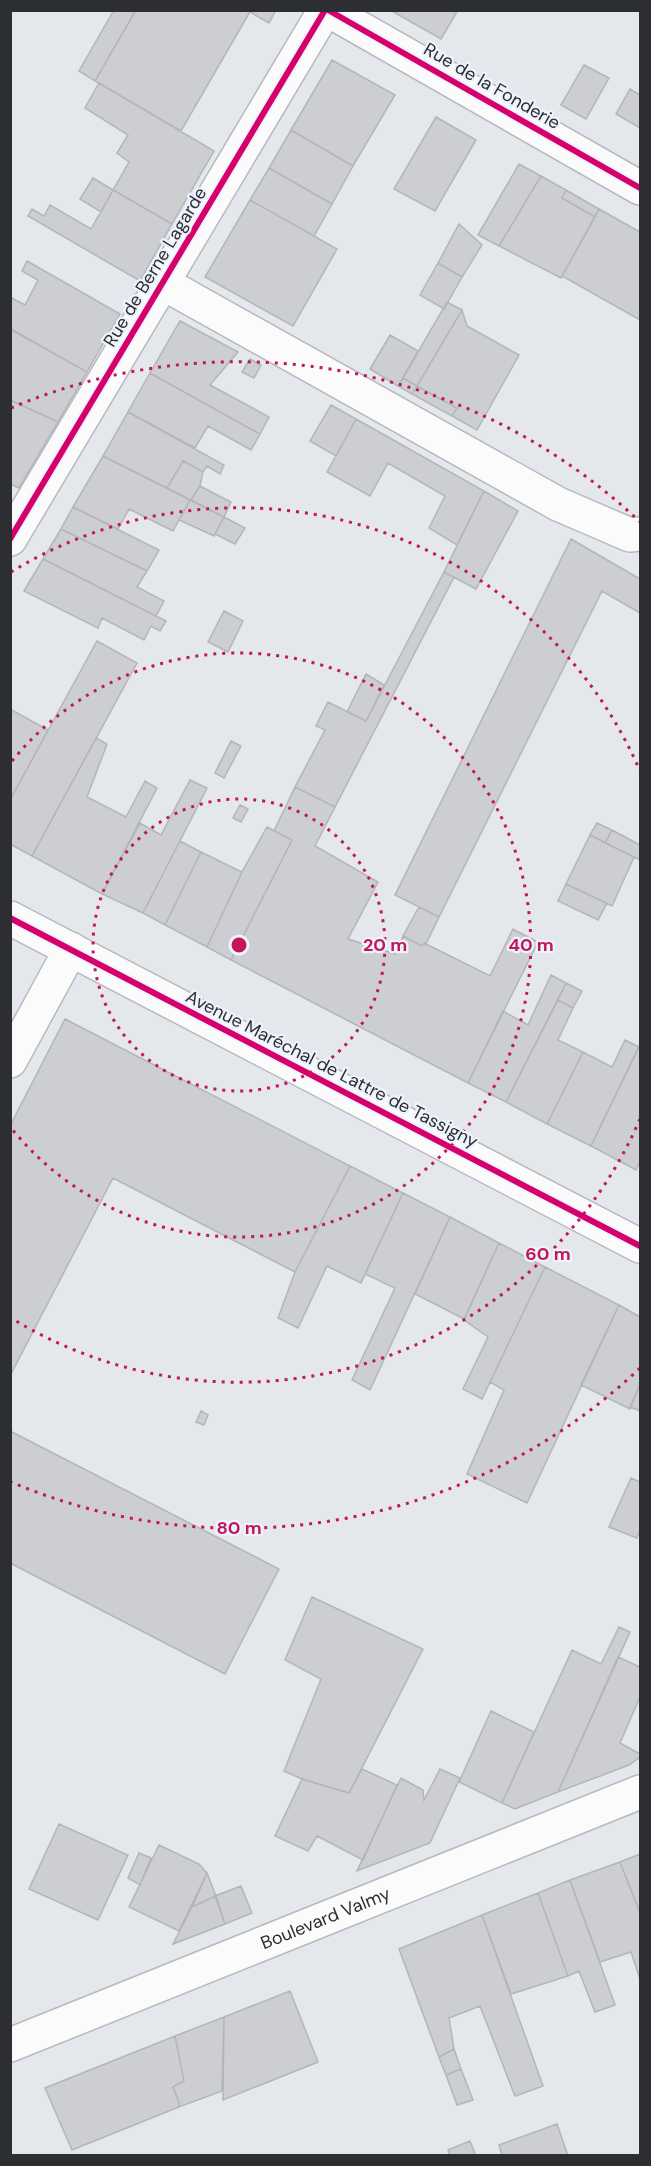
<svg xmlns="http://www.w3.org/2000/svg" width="651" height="2166" viewBox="0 0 651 2166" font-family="'DM Sans',sans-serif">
<rect width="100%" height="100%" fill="#e4e7ec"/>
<path fill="#ccced2" stroke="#b3b5b9" stroke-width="1.5" d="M114,10H136L95,81L79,71Z
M136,10H251L181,131L95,81Z
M251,10H276L269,23L250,12Z
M390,10H458L441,39Z
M332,60L395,95L353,166L291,130Z
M584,65L609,78L586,119L561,105Z
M99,83L214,151L172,224L113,190L129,162L117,153L128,135L85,108Z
M630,89L640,95V128L616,114Z
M436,117L476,140L435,211L394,189Z
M291,130L353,166L332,204L269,168Z
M519,164L541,176L499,246L478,235Z
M269,168L332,204L314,236L250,200Z
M541,176L566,190L562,198L595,217L561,278L499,246Z
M93,178L113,190L101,212L80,199Z
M113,190L172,224L140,281L28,216L32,209L44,216L50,205L91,229Z
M566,190L599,209L595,217L562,198Z
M250,200L337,249L293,326L205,277Z
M599,209L640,232V320L562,276Z
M459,224L482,245L462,277L438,263Z
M27,261L120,314L87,372L10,329V297L25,305L38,280L22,271Z
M438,263L462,277L444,309L420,295Z
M447,302L462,310L417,386L403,378Z
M462,310L467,326L519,355L477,430L452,416L457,408L417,386Z
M180,321L238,352L210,385L269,417L260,434L150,373Z
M11,329L87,372L58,422L10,400Z
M390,335L418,351L398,386L370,369Z
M250,359L261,365L254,378L242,372Z
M150,373L260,434L251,450L208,426L195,448L128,412Z
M403,378L417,386L412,394L398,386Z
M417,386L457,408L452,416L412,394Z
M10,400L58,422L19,488L10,484Z
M331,405L356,419L336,456L310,441Z
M128,412L224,465L220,474L207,466L203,472L183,461L167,488L103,456Z
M356,419L484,491L457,545L429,528L445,496L388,463L370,496L327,472Z
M103,456L190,500L173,531L129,509L118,529L73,507Z
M183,461L203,472L200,486L191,500L167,488Z
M200,486L231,502L224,517L191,500Z
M484,491L518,511L476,589L444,572Z
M190,500L224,517L214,536L179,520Z
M73,507L159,550L147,571L61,529Z
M224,517L245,528L235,544L215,534Z
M61,529L147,571L137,587L164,601L156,616L43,559Z
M571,539L640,579V613L602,591L439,917L395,895Z
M43,559L166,621L160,631L151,626L144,640L102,618L98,628L24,591Z
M444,572L454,577L335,807L295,787L325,730L316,726L328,702L366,721Z
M224,611L243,621L228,652L208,642Z
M97,641L137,663L32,856L10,844V800Z
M366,674L384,685L366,721L347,712Z
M10,709L48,730L10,800Z
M96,738L107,744L87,797L126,817L145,781L157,788L102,894L32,856Z
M231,741L241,746L224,778L215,773Z
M190,780L207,788L143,913L102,894L140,823L161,835Z
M295,787L335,807L315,846L378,882L348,939L395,954L403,936L422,946L424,943L490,976L513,929L538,942L468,1083L231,960L292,840L274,831Z
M240,805L248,809L241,822L233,818Z
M597,823L612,830L605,843L590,835Z
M267,827L292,840L231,960L207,947L242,872Z
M612,830L640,845V860L605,843Z
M590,835L634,857L612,906L566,884Z
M180,841L201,852L165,925L143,913Z
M201,852L242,872L207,947L165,925Z
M566,884L607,903L598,920L558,901Z
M419,907L439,917L426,944L424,943L422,946L403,936Z
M551,975L566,983L506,1102L468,1083L503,1011L528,1025Z
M566,983L582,991L573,1008L558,1000Z
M558,1000L573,1008L558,1040L583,1052L547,1124L506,1102Z
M65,1019L350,1166L295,1272L113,1178L10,1376V1126Z
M625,1040L639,1047L591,1146L547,1124L583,1052L612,1067Z
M640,1044V1161L636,1170L591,1146Z
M350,1166L403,1193L361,1283L327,1266L298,1328L278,1318L295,1272Z
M403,1193L450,1217L370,1390L352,1380L395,1288L365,1274Z
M450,1217L499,1243L464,1319L415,1294Z
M499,1243L545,1267L482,1399L463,1389L488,1337L464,1320Z
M545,1267L619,1305L527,1503L467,1474L504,1390L490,1382Z
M619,1305L640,1317V1384L630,1409L581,1385Z
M640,1384V1411L630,1407Z
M201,1411L208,1415L204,1425L196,1422Z
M10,1431L279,1569L225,1674L10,1563Z
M631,1478L640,1482V1530L637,1538L609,1527Z
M312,1597L423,1649L349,1793L302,1779L284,1771L321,1679L285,1660Z
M619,1627L630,1632L558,1792L515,1809L502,1803L572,1650L601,1664Z
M618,1657L640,1667V1697L620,1743L640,1754V1757L629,1765L558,1792Z
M491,1711L534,1732L502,1803L459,1782Z
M362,1769L397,1785L363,1860L317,1836L308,1851L275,1836L302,1779L349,1793Z
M440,1769L460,1778L430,1843L357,1871L401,1778L423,1790L424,1800Z
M59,1824L128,1855L98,1920L29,1889Z
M159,1845L199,1864L207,1873L179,1931L129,1907Z
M139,1853L151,1858L140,1885L128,1878Z
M640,1854V1913L620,1862Z
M620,1862L640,1913V1979L631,1952L600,1962L570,1880Z
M207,1873L216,1896L192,1907L200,1889Z
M570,1880L615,2005L595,2012L579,1971L568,1976L538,1893Z
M241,1886L252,1913L225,1924L215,1896Z
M538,1893L568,1976L511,1994L482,1915Z
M216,1896L225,1924L173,1944L192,1907Z
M482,1915L543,2086L515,2096L480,2006L449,2018L454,2049L439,2057L399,1949Z
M290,1991L318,2062L223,2100L224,2017Z
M224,2017L222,2091L179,2107V2102L173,2087L184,2081L175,2036Z
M175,2036L184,2081L173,2087L179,2102V2107L72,2150L45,2088Z
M454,2049L461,2069L446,2075L439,2057Z
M461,2069L473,2100L457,2105L446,2075Z
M557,2124L568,2156H502L499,2145Z
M470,2141L476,2156H450L448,2150Z"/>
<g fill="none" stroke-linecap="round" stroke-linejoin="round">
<defs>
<path id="minor" d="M328,10L640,188
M163,283L558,504L630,535L640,534
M10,539L325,10
M10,1061L71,949"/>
<g id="major">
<path d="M10,918L640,1246"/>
<path id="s1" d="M10,2045L640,1792"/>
</g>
</defs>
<use href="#minor" stroke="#b7b9bd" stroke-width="36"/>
<use href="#major" stroke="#b7b9bd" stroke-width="36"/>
<use href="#minor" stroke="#fbfbfc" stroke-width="33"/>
<use href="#major" stroke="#fbfbfc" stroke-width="33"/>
<defs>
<path id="cycleway" d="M328,10L640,188
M10,539L325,10
M10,918L640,1246"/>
</defs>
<use href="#cycleway" stroke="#eff3fe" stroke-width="10"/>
<use href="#cycleway" stroke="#d6006c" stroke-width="6"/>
</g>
<g fill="none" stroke="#c2185b" stroke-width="3" stroke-dasharray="3 6">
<circle cx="239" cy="945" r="146"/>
<path d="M12 761A292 292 0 1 1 12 1129"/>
<path d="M640 1119A437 437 0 0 1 11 1318M11 572A437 437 0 0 1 640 771"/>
<path d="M640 1368A583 583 0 0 1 11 1482M11 408A583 583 0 0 1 640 522"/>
</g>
<g text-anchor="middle" stroke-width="4.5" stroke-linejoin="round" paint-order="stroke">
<g font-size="18" fill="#2c2e32" stroke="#eff3fe">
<text transform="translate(492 86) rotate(30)" y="6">Rue de la Fonderie</text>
<text transform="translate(155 267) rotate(-59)" y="6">Rue de Berne Lagarde</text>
<text transform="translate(332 1069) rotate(27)" y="6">Avenue Maréchal de Lattre de Tassigny</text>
<text dy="6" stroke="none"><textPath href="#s1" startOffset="340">Boulevard Valmy</textPath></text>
</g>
</g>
<circle cx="239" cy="945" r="9" fill="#c2185b" stroke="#eff3fe" stroke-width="3"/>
<g font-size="18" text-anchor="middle" font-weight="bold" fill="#c2185b" stroke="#eff3fe" stroke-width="4.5" stroke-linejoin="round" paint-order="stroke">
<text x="385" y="951">20 m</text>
<text x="531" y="951">40 m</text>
<text x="548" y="1260">60 m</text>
<text x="239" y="1534">80 m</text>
</g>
<rect width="651" height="2166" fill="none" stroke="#2c2e32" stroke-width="24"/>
</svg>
